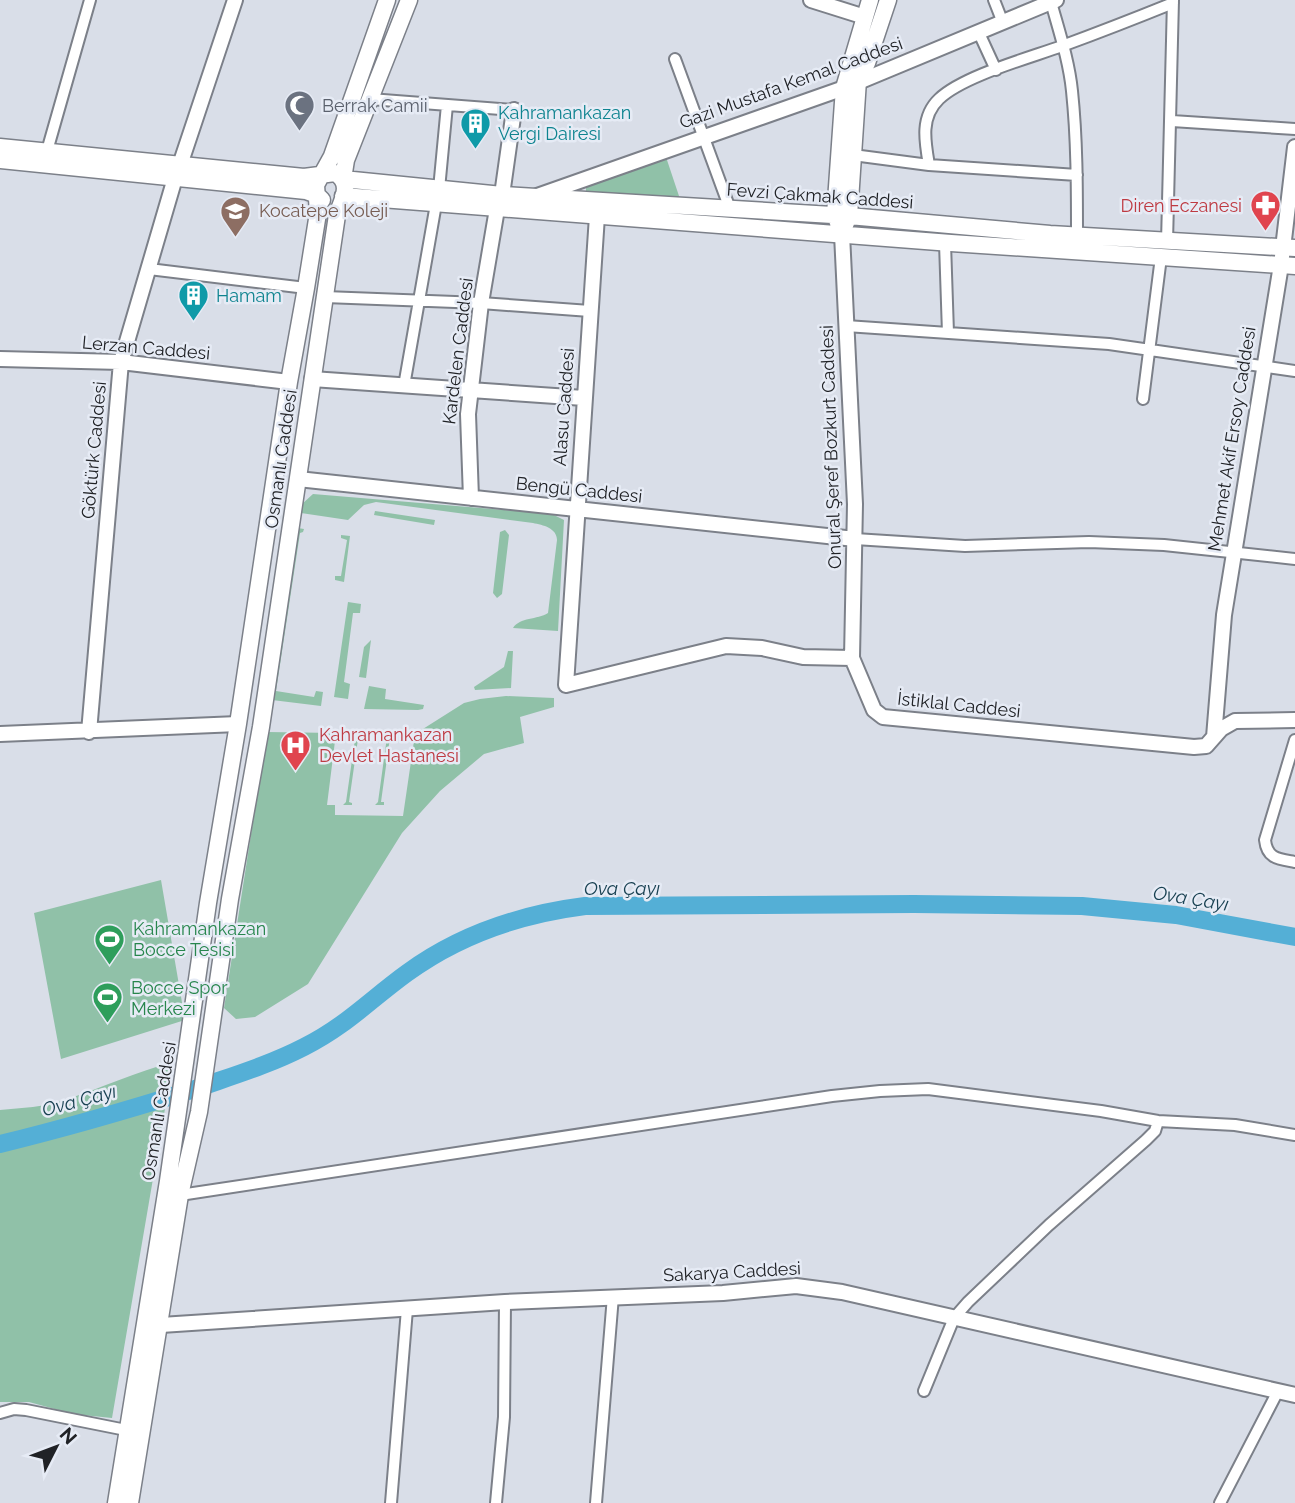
<svg xmlns="http://www.w3.org/2000/svg" width="1295" height="1503" viewBox="0 0 1295 1503" font-family="Raleway,sans-serif">
<rect width="100%" height="100%" fill="#d9dee8"/>
<path fill="#90c1a8" d="M666,157L680,199L586,192V186Z
M313,494L552,514L564,520L558,631L513,628C520,617 537,620 548,613L557,540C557,528 543,525 533,523L376,502L364,505L348,520L301,513L302,504Z
M375,511L435,520L434,525L374,515Z
M298,528L304,529L303,532L300,533L276,691L314,697L316,691L323,692L321,706L272,700Z
M505,530L509,535L502,594L497,598L493,593L500,532Z
M341,535L350,536L344,582L335,580V576H341L347,540L341,538Z
M348,602L361,604L360,613H353L344,682L350,684L348,699L334,697Z
M371,640L366,678L359,677L364,647Z
M508,651H513L511,688L475,690L474,687L504,667Z
M369,686L386,689L385,699L424,705L423,709L418,710L364,709Z
M506,696L554,698V707L520,717L524,743L484,754L440,791L402,833L308,984L255,1017L236,1019L224,1008L267,732L336,733L327,805H335V815L403,816L415,734L464,703L480,699Z
M385,734H394L393,736L390,737L381,802H384V805H375L378,802L387,737Z
M353,736H361V739H358L349,802L352,803V805H343L346,802L355,739Z
M161,880L185,1020L61,1059L34,913Z
M173,1062L112,1418L73,1414L29,1402H0V1110C22,1108 44,1107 65,1100C101,1088 136,1072 173,1062Z"/>
<g fill="none" stroke-linecap="round" stroke-linejoin="round">
<path stroke="#54afd6" stroke-width="18" d="M0,1144C66,1128 131,1109 195,1089C232,1076 269,1065 304,1047C346,1026 371,999 407,973C459,935 522,914 585,906L914,904L1082,906L1176,915L1295,937"/>
<defs>
<path id="minor" d="M994,0L1003,23
M1051,2C1059,31 1069,61 1072,91C1077,139 1077,188 1077,236
M979,33L996,70
M675,59L730,209
M370,99L514,110
M1172,121L1295,129
M47,151L90,0
M853,155L929,165L1077,175
M929,165C925,142 920,117 939,99C963,76 1029,58 1062,46C1100,32 1136,18 1173,3
M439,189L447,105
M1167,242L1173,0
M945,243L948,333
M149,269L306,288
M325,297L481,303L590,311
M846,326L1109,344L1295,371
M404,386L436,204
M1143,399L1161,257
M855,539L965,546L1089,542L1164,545L1295,559
M1295,740L1265,840C1267,859 1279,859 1295,862
M180,1195L832,1096L880,1091L928,1089L1101,1111L1158,1121L1235,1125L1295,1135
M924,1391L954,1318L968,1302L1049,1225L1146,1140L1155,1131L1158,1121
M0,1413L14,1409L26,1410L126,1430
M391,1503L407,1309
M496,1503L504,1417L505,1302
M596,1503L613,1296
M1220,1503L1278,1391"/>
<path id="tertiary" d="M811,0L865,17
M180,165L235,0
M502,195L514,110
M537,196L844,88L1056,0
M597,216L566,685L726,646L762,648L803,657L852,658L874,710L883,717L1194,747L1206,746L1221,729L1235,721L1295,720
M842,234L855,504L852,658
M0,359L121,362L289,382
M312,379L584,398
M298,479L855,539
M471,498L468,414L481,303L497,209
M89,732L121,362L175,178
M0,734L238,724
M1214,737L1224,615L1281,265L1295,147
M161,1325L505,1302L723,1293L796,1286L842,1292L1295,1395"/>
<path id="secondary" d="M0,147L304,177L335,173C353,183 342,200 337,215L261,727L230,899L199,1112L180,1195L130,1503
M0,160L306,191L317,195L322,200
M343,179L502,195L849,216L1050,234L1295,248
M343,179L346,160L409,0
M343,196L951,243L1295,266
M839,225L835,215L844,88L870,0
M845,225L849,216L858,80L867,63L888,0
M116,1503L168,1181L208,903L238,724L289,382L306,288L318,213L316,185L332,156L387,0"/>
</defs>
<use href="#minor" stroke="#7c8089" stroke-width="14"/>
<use href="#tertiary" stroke="#7c8089" stroke-width="18"/>
<use href="#secondary" stroke="#7c8089" stroke-width="19"/>
<use href="#minor" stroke="#fff" stroke-width="10"/>
<use href="#tertiary" stroke="#fff" stroke-width="14"/>
<use href="#secondary" stroke="#fff" stroke-width="16"/>
</g>
<defs>
<symbol id="mosque-pin" viewBox="-11 -11 22 30"><path d="M0 17L-7.5 6A9.5 9.5 0 1 1 7.5 6Z" fill="#6b7280" stroke="#e6ebf5"/><path d="M3.5-4.9A6 6 0 1 0 3.5 4.9A5 5 0 1 1 3.5-4.9Z" fill="#fff"/></symbol>
<symbol id="building-pin" viewBox="-11 -11 22 30"><path d="M0 17L-7.5 6A9.5 9.5 0 1 1 7.5 6Z" fill="#0f9aa8" stroke="#e6ebf5"/><path d="M-4-6H4V6H1V3H-1V6H-4ZM-2.5-4.3h1.7v1.8h-1.7ZM.8-4.3h1.7v1.8H.8ZM-2.5-1h1.7V.8h-1.7ZM.8-1h1.7V.8H.8Z" fill="#fff"/></symbol>
<symbol id="pharmacy-pin" viewBox="-11 -11 22 30"><path d="M0 17L-7.5 6A9.5 9.5 0 1 1 7.5 6Z" fill="#e0444e" stroke="#e6ebf5"/><path d="M-2-6h4v4h4v4h-4v4h-4v-4h-4v-4h4Z" fill="#fff"/></symbol>
<symbol id="school-pin" viewBox="-11 -11 22 30"><path d="M0 17L-7.5 6A9.5 9.5 0 1 1 7.5 6Z" fill="#8d6e63" stroke="#e6ebf5"/><path d="M0-5L7-2L0 1L-7-2ZM-4 1L0 2.5L4 1V4Q0 6-4 4Z" fill="#fff"/></symbol>
<symbol id="hospital-pin" viewBox="-11 -11 22 30"><path d="M0 17L-7.5 6A9.5 9.5 0 1 1 7.5 6Z" fill="#e0444e" stroke="#e6ebf5"/><path d="M-5-5h3v3.5h4V-5h3V5h-3V1.5h-4V5h-3Z" fill="#fff"/></symbol>
<symbol id="stadium-pin" viewBox="-11 -11 22 30"><path d="M0 17L-7.5 6A9.5 9.5 0 1 1 7.5 6Z" fill="#2e9e5b" stroke="#e6ebf5"/><path d="M0-5a6.5 5 0 1 0 0 10a6.5 5 0 1 0 0-10ZM-3.5-1.8h7v3.6h-7Z" fill="#fff"/></symbol>
</defs>
<g fill-rule="evenodd">
<use href="#mosque-pin" x="282" y="88" width="35" height="47"/>
<use href="#building-pin" x="458" y="106" width="35" height="47"/>
<use href="#pharmacy-pin" x="1248" y="188" width="35" height="47"/>
<use href="#school-pin" x="218" y="194" width="35" height="47"/>
<use href="#building-pin" x="176" y="278" width="35" height="47"/>
<use href="#hospital-pin" x="278" y="728" width="35" height="47"/>
<use href="#stadium-pin" x="92" y="922" width="35" height="47"/>
<use href="#stadium-pin" x="90" y="980" width="35" height="47"/>
</g>
<g text-anchor="middle" stroke-width="5" stroke-linejoin="round" paint-order="stroke">
<g font-size="18" fill="#202226" stroke="#e6ebf5">
<text transform="translate(791 83) rotate(-20)" y="6">Gazi Mustafa Kemal Caddesi</text>
<text transform="translate(820 196) rotate(4)" y="6">Fevzi Çakmak Caddesi</text>
<text transform="translate(146 348) rotate(5)" y="6">Lerzan Caddesi</text>
<text transform="translate(458 351) rotate(-83)" y="6">Kardelen Caddesi</text>
<text transform="translate(564 407) rotate(-86)" y="6">Alasu Caddesi</text>
<text transform="translate(1232 439) rotate(-81)" y="6">Mehmet Akif Ersoy Caddesi</text>
<text transform="translate(831 447) rotate(-92)" y="6">Onural Şeref Bozkurt Caddesi</text>
<text transform="translate(94 450) rotate(-85)" y="6">Göktürk Caddesi</text>
<text transform="translate(281 459) rotate(-82)" y="6">Osmanlı Caddesi</text>
<text transform="translate(579 490) rotate(6)" y="6">Bengü Caddesi</text>
<text transform="translate(959 705) rotate(6)" y="6">İstiklal Caddesi</text>
<text transform="translate(159 1111) rotate(-81)" y="6">Osmanlı Caddesi</text>
<text transform="translate(732 1272) rotate(-3)" y="6">Sakarya Caddesi</text>
</g>
<g font-size="18" fill="#5b616d" stroke="#e6ebf5" text-anchor="start">
<text x="322" y="112">Berrak Camii</text>
</g>
<g font-size="18" fill="#0d838f" stroke="#e6ebf5" text-anchor="start">
<text x="498" y="119">Kahramankazan<tspan x="498" dy="21">Vergi Dairesi</tspan></text>
<text x="216" y="302">Hamam</text>
</g>
<g font-size="18" fill="#be3a42" stroke="#e6ebf5" text-anchor="end">
<text x="1242" y="212">Diren Eczanesi</text>
<text x="319" y="741" text-anchor="start">Kahramankazan<tspan x="319" dy="21">Devlet Hastanesi</tspan></text>
</g>
<g font-size="18" fill="#785e54" stroke="#e6ebf5" text-anchor="start">
<text x="259" y="217">Kocatepe Koleji</text>
</g>
<g font-size="18" fill="#27864d" stroke="#e6ebf5" text-anchor="start">
<text x="133" y="935">Kahramankazan<tspan x="133" dy="21">Bocce Tesisi</tspan></text>
<text x="131" y="994">Bocce Spor<tspan x="131" dy="21">Merkezi</tspan></text>
</g>
<g font-size="19" font-style="italic" fill="#194152" stroke="#e6ebf5">
<text x="622" y="895">Ova Çayı</text>
<text transform="translate(1191 898) rotate(9)" y="7">Ova Çayı</text>
<text transform="translate(79 1100) rotate(-15)" y="7">Ova Çayı</text>
</g>
</g>
<g transform="translate(56 1447) rotate(48)" stroke="#e6ebf5" stroke-width="5" paint-order="stroke">
<path d="M0-5L12 26L0 18L-12 26Z" fill="#202226"/>
<text y="-10" font-size="19" font-weight="bold" text-anchor="middle" fill="#202226">N</text>
</g>
</svg>
